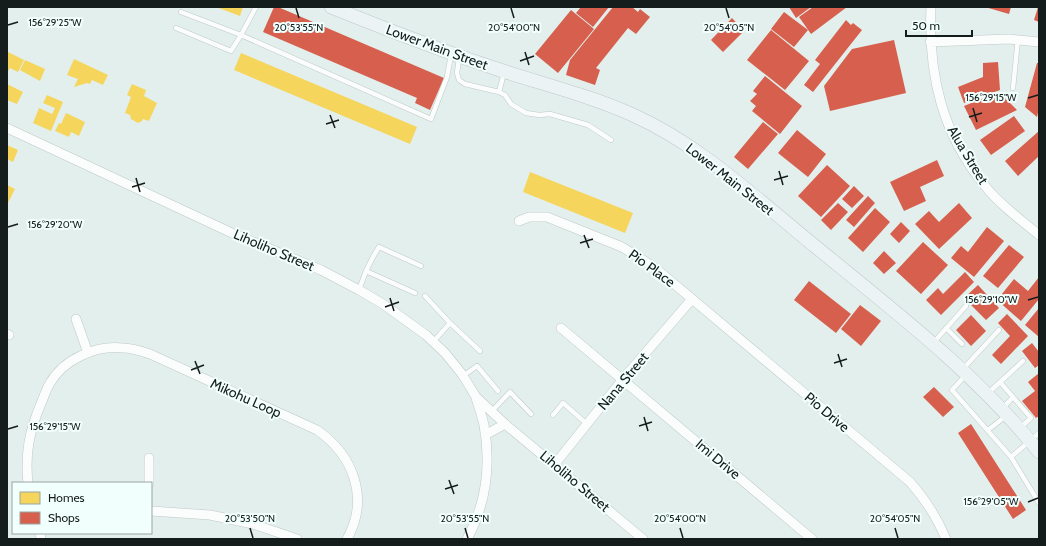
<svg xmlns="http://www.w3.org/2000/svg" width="1046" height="546" viewBox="0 0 1046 546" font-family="Cabin,sans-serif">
<rect width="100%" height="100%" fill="#e2efec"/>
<path fill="#f6d55c" d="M216,7H243L240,16Z
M8,52L24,60L18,72L10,68L7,73Z
M241,53L417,127L410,144L234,70Z
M74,59L108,75L103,85L92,80L90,84L87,83L74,87L78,79L67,75Z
M25,60L45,69L40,81L20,70Z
M7,84L23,92L17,104L7,100Z
M132,84L146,90L144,96L157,103L149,121L143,119L142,121L138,123L131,119L130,115L125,113L131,97L127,95Z
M47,95L63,102L51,131L33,123L39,108L52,114L55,108L43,103Z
M66,113L85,122L79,136L71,132L69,137L55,131L59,123L61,124Z
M7,145L18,150L13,162L7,159Z
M530,172L633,213L625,233L523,192Z
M7,185L15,189L7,205Z"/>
<path fill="#d6604d" d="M274,7H278L444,78L430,110L415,103L417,98L263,32Z
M581,7H609L593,27L576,13Z
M613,7H632L638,12L640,9L650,17L636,34L628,28L596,68L600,70L595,85L566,75L570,60Z
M789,7H811L796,18Z
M813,7H847L811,34L799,17Z
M985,7H1011L1009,14Z
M1038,7H1039V22L1034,20Z
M571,10L594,29L558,73L535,54Z
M784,12L808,30L794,47L771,29Z
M732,18L744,31L723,52L711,40Z
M846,20L851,25L853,23L862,30L813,92L804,85L820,64L815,60Z
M771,30L809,61L785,90L747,60Z
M894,40L906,93L830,111L824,86L852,49Z
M998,62L1000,90L964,103L958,87L983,77V63Z
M1037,63H1039V108L1037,117L1025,107Z
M765,76L802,106L780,134L752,111L756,106L750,101L757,94L753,91Z
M999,92L1017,110L976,130L964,106Z
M1014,116L1025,131L991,155L980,140Z
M763,122L778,134L748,169L734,157Z
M797,130L826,154L808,177L778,153Z
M1039,131V156L1018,176L1005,161Z
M937,160L944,176L920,187L926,201L904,211L890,182Z
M827,165L850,186L821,217L798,196Z
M854,186L864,196L852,208L842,199Z
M868,196L875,203L854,227L846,220Z
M838,203L848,212L831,230L821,220Z
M959,203L972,218L939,249L915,224L929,211L939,222Z
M875,208L890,222L863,252L848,238Z
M901,222L910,231L899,243L890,234Z
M987,227L1004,241L974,277L951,258L961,246L968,252Z
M923,242L948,265L921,294L896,271Z
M1009,245L1024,257L998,288L983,276Z
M884,251L896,263L884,274L873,263Z
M965,272L974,282L941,315L926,300L938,288L943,294Z
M1039,277V299L1021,321L997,300L1014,279L1028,291Z
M809,281L851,314L836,333L794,300Z
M978,285L999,308L986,320L964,298Z
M860,305L881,321L861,346L841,329Z
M1039,308V337L1025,325Z
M1007,314L1028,336L1001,364L992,355L1010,336L998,323Z
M971,315L986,331L971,346L956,330Z
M1032,343L1039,352V365L1035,368L1022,351Z
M1039,373V416L1036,418L1022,401L1035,391L1028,382Z
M934,387L954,407L943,417L923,397Z
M971,424L1026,510L1013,519L958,433Z"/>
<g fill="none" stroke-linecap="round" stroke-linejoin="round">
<defs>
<path id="lane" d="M256,7L241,35L431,119L447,77L451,55
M176,28L231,51L241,35L181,12
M459,58L457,73L459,80L465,84L499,92L504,73
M1013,88L1018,39
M499,92L505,95L511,104L526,113L539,115L550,114L588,125L611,140
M366,271L373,257L379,247L421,266
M359,290L366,271L415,293
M425,296L450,323
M946,328L962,344
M433,342L450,323L480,351
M934,342L966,306
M962,370L999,330
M463,376L477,366L498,391
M965,376L952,390L1011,457L1039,503
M1000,382L1031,418L1021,427
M987,394L1023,361
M1002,409L1013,397
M492,411L510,392L531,414
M553,415L563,403L587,424
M988,430L1006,416
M1011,457L1039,433"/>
<path id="street" d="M931,7C928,74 942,134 985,186C1000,205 1021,220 1039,235
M930,42L1009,39L1039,42
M7,128L234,234L321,270L359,290L383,304L426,335L445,353L462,374L476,397L505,424L643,539
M519,221L529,217H547L622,247L654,267L910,482C925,499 937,517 946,539
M76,319L88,353
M561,328L812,539
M7,334L9,335
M485,435L505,424
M149,458V483
M555,464L623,379L692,299
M28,483C25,455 29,432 40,406C43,399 46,390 50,383C64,359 96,345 123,348C132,348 141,351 150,354L317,430C353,455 370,498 347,539
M151,511L210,515L253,524L297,539
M40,533L41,539
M467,539C486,504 491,464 484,425C482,416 479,407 476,398"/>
<path id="secondary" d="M331,7C388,30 445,52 503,71C546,85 591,96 633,115C702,146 758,200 816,247C894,311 976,373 1039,452"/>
</defs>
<use href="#lane" stroke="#bfc9c7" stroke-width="5.5"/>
<use href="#street" stroke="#bfc9c7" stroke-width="10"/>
<use href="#secondary" stroke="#bfc9c7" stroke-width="14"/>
<use href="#lane" stroke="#fbfdfc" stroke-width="4.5"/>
<use href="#street" stroke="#fbfdfc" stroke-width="9"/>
<use href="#secondary" stroke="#ecf3f4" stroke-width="13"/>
</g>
<path fill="none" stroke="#151d1c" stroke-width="1.5" d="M296,8L299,18M511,8L514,18M726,8L729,18M8,25L18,22M525,52L529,65M520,61L534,56M1028,98L1038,95M973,108L977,122M330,115L335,128M969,117L982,113M326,124L339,120M779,171L783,185M136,178L140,192M774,180L788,176M132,187L145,183M8,227L18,224M584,235L589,248M580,243L593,239M390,298L394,311M1028,300L1038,297M385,307L399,302M838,354L842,367M195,361L200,374M834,363L847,359M191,370L204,365M644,417L648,431M639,426L652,422M8,429L18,426M449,480L454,494M445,489L458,485M1028,502L1038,498M250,528L253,538M465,528L468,538M680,528L683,538M895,528L898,538"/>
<g text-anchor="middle" stroke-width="4" stroke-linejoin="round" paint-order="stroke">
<g font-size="14" fill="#151d1c" stroke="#f1fffd">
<text transform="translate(437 47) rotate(20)" y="5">Lower Main Street</text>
<text transform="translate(968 155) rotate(59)" y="5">Alua Street</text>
<text transform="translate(730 179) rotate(38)" y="5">Lower Main Street</text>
<text transform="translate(274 250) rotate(23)" y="5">Liholiho Street</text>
<text transform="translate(652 268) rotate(36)" y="5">Pio Place</text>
<text transform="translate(623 381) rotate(-50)" y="5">Nana Street</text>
<text transform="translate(246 398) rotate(24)" y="5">Mikohu Loop</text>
<text transform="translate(827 412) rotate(40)" y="5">Pio Drive</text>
<text transform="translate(718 459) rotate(40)" y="5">Imi Drive</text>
<text transform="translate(575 481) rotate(40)" y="5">Liholiho Street</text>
</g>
</g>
<g font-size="10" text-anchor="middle" fill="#151d1c" stroke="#f1fffd" stroke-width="4" stroke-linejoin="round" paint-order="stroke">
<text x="55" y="26">156°29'25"W</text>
<text x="299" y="31">20°53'55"N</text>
<text x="514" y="31">20°54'00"N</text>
<text x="729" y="31">20°54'05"N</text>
<text x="991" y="101">156°29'15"W</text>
<text x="55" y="228">156°29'20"W</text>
<text x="991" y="303">156°29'10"W</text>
<text x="55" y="430">156°29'15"W</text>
<text x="991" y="505">156°29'05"W</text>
<text x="250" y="522">20°53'50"N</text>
<text x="465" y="522">20°53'55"N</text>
<text x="680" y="522">20°54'00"N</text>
<text x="895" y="522">20°54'05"N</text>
</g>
<rect width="1046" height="546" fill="none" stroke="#151d1c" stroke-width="16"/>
<rect x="12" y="482" width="140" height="52" fill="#f1fffd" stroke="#99a5a3"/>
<rect x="20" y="492" width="20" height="12" fill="#f6d55c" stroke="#99a5a3"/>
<text x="48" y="502" font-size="12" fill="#151d1c">Homes</text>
<rect x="20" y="512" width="20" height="12" fill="#d6604d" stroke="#99a5a3"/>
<text x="48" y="522" font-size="12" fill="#151d1c">Shops</text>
<path d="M906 30v6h66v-6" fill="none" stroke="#151d1c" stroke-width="2"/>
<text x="912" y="30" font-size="12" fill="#151d1c" stroke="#f1fffd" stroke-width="3" paint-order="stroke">50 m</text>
</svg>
